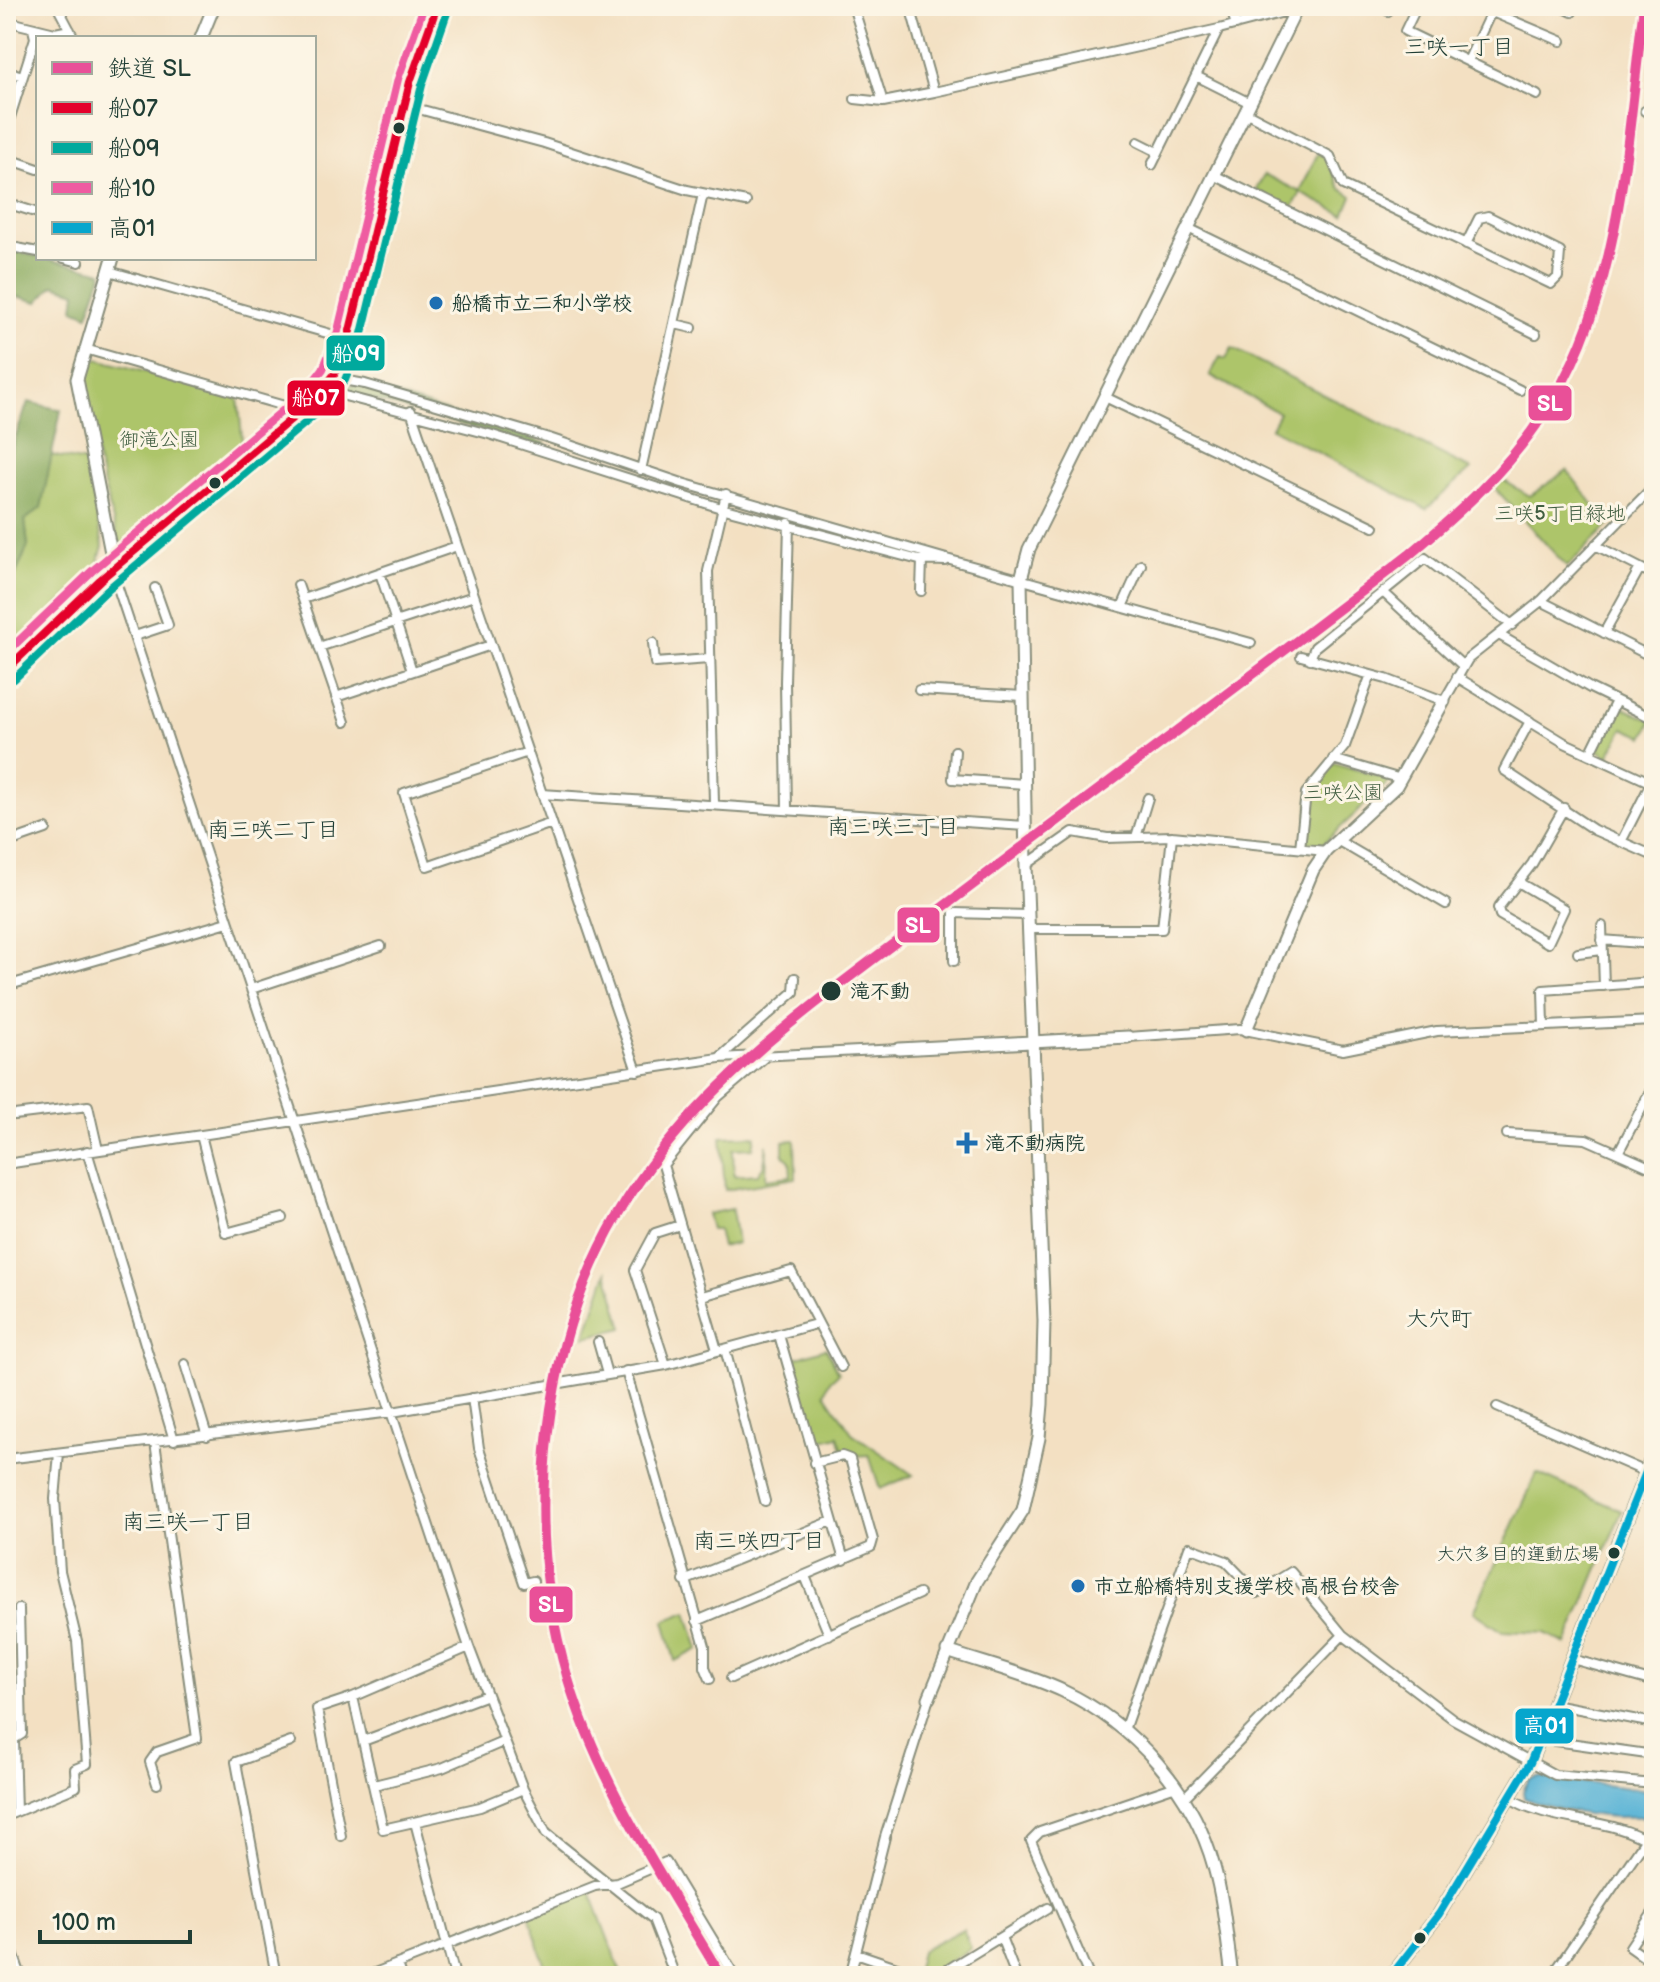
<svg xmlns="http://www.w3.org/2000/svg" width="1660" height="1982" viewBox="0 0 1660 1982" font-family="'Balsamiq Sans','Klee One',sans-serif">
<rect width="100%" height="100%" fill="#fcf5e5"/>
<filter id="ink" filterUnits="userSpaceOnUse"><feTurbulence type="fractalNoise" baseFrequency=".0125" numOctaves="2"/><feDisplacementMap in="SourceGraphic" scale="16" xChannelSelector="R" yChannelSelector="G"/><feConvolveMatrix kernelMatrix="1 2 1 2 8 2 1 2 1" color-interpolation-filters="sRGB"/></filter>
<filter id="wash" filterUnits="userSpaceOnUse"><feTurbulence type="fractalNoise" baseFrequency=".006" numOctaves="4" result="noise"/><feDisplacementMap in="SourceGraphic" scale="32" xChannelSelector="R" yChannelSelector="G"/><feGaussianBlur stdDeviation="1.8" result="paint"/><feColorMatrix in="noise" values="0 0 0 0 0 0 0 0 0 0 0 0 0 0 0 0 0 1.4 0 .05"/><feComposite in="paint" operator="in"/></filter>
<g filter="url(#wash)">
<rect width="100%" height="100%" fill="#f3e0c2"/>
<path fill="#adc56a" stroke="#66814f" stroke-width="2" d="M1318,153L1327,158L1340,188L1352,196L1344,215L1301,193L1292,208L1256,190L1264,174L1300,192Z
M1232,348L1471,469L1426,509L1271,428L1279,413L1210,375L1220,357L1226,359Z
M90,357L238,397L243,448L126,546L118,541C106,487 78,410 90,357Z
M50,455L86,462L103,546L96,570L6,655V596L28,546L25,520L41,507Z
M1567,470L1609,525L1567,567L1494,487L1501,479L1530,496Z
M1620,706L1652,721L1644,737L1624,728L1608,757L1596,748L1615,707Z
M1334,763L1388,779L1389,782L1323,844L1307,842L1309,796Z
M755,1136L753,1148L733,1149L734,1176L758,1174L764,1165L767,1144L766,1179L791,1176L790,1161L783,1155V1141L795,1140L796,1178L725,1190L721,1137Z
M732,1209L737,1243L722,1247L718,1229H711L707,1214Z
M607,1272L623,1328L585,1337Z
M826,1348L839,1373L829,1382L825,1393L852,1433L913,1475L880,1489L869,1455L853,1456L843,1451L838,1436L815,1442L792,1359Z
M1537,1473L1622,1511L1566,1644L1545,1633L1502,1631L1474,1612Z
M687,1612L699,1649L675,1661L664,1621Z
M590,1891L622,1976H548L529,1915Z
M963,1929L971,1948L931,1973L917,1969L921,1951Z"/>
<path fill="#8aaa5e" stroke="#547449" stroke-width="2" d="M6,249L103,272L88,315L74,309L76,292L54,285L38,302L20,297L6,299Z
M342,384L365,386L545,443L542,447L348,393L341,388Z
M28,402L61,410L41,508L25,520L28,546L6,596V449L11,450Z"/>
<path fill="#58b3d6" stroke="#3c7885" stroke-width="2" d="M1538,1777L1654,1791V1820C1640,1815 1631,1817 1617,1817C1586,1815 1553,1810 1524,1798L1523,1791L1529,1779Z"/>
</g>
<g filter="url(#ink)">
<g fill="none" stroke-linecap="round" stroke-linejoin="round">
<defs>
<path id="minor" d="M57,6L74,38
M853,6L883,102
M1230,6L1236,25
M1417,6L1405,31L1537,95
M1478,6L1561,41
M1560,6L1572,12L1575,6
M1388,11L1390,6
M6,21L55,33L70,30
M1468,61L1491,12
M6,71L23,76
M1196,76L1250,103
M934,92L1219,29
M855,99L883,102L934,92L910,6
M404,105L544,143L687,190L746,202
M1645,111L1654,116
M1245,112L1330,156L1343,185L1551,284L1558,277L1560,252L1488,216L1479,218L1466,244
M6,130L35,38L33,29
M1138,142L1158,152
M6,158L38,169
M1152,165L1219,29L1284,12L1294,15
M1214,175L1536,334
M6,203L38,213
M1188,228L1520,390
M6,246L38,252
M64,258L79,262
M109,271L348,339
M675,324L692,328
M85,349L302,411
M332,378L365,384L549,438L682,483L950,560L1251,643
M328,384L341,395L489,434L721,508L919,560L945,561
M1105,397L1374,527
M411,411L637,1071
M641,470L703,194
M1595,545L1654,575
M114,568L117,585L469,1647L523,1789L546,1833L653,1919L675,1976
M380,573L412,671
M298,585L345,722
M921,591L922,560
M303,599L457,546
M1541,601L1654,658
M1122,607L1141,565
M1604,633L1640,568
M1499,635L1590,688L1654,719
M135,636L168,625L155,588
M653,643L655,663L709,659
M319,647L474,596
M1647,654L1654,639
M1301,656L1386,679L1444,701L1468,659L1541,601L1654,486
M1310,659L1315,647L1383,592
M1463,666L1383,592L1425,558L1512,625
M1457,677L1565,743L1654,784
M919,690L1023,696
M336,697L491,645
M1530,721L1504,770L1594,830L1654,856
M955,751L953,779L1025,784
M528,752L404,793L427,866L552,823
M1590,754L1616,701
M1333,759L1401,779
M542,794L1025,826
M714,803L708,571L726,494
M787,809L785,682L789,523
M1136,837L1148,798
M1337,840L1446,904
M1621,842L1651,783
M6,843L46,829
M1300,848L1306,793L1345,746L1370,677
M1026,865L1073,832L1107,838L1172,836L1326,851
M1518,882L1564,909L1548,943L1500,915L1498,908L1532,864L1564,808
M1602,926L1604,986
M1029,929H1162L1172,836
M1602,940L1654,944
M1578,953L1602,950
M954,961V913L1029,915
M6,986L228,922
M251,989L381,946
M1544,1026L1543,990L1654,982
M1128,1037L1240,1029L1343,1050L1437,1031L1654,1021
M719,1058L794,992L795,978
M6,1116L88,1106L98,1150
M1507,1134L1586,1139L1654,1169
M201,1135L226,1233L283,1218
M87,1151L174,1440
M1618,1153L1654,1084
M6,1164L719,1058L899,1049
M702,1296L791,1271L841,1367
M779,1335L844,1560
M598,1342L607,1374
M725,1349L765,1501
M717,1350L663,1165L718,1097L765,1057
M185,1364L207,1436
M666,1365L635,1270L655,1233L680,1225
M626,1371L705,1646V1667L710,1679
M472,1398L479,1448L524,1583L533,1581
M1497,1407L1646,1472
M155,1442L197,1738L157,1752L150,1762L157,1784
M6,1459L392,1412L666,1365L816,1324
M805,1576L829,1635
M684,1581L832,1521
M697,1621L871,1547L873,1540L850,1459L842,1456L814,1463
M1572,1659L1654,1682
M731,1678L919,1594
M353,1697L383,1829L480,1807L523,1789
M1553,1704L1654,1723
M1124,1730L1189,1547L1226,1561L1257,1593L1291,1572L1343,1635L1453,1719L1555,1775L1654,1784
M1541,1739L1654,1755
M363,1741L487,1695
M374,1785L442,1768L505,1741
M1508,1797C1555,1826 1609,1814 1654,1845
M1184,1798L1343,1635
M16,1812L14,1739L22,1734L19,1609
M6,1816L76,1787L75,1769L87,1764L77,1641L60,1571L55,1499L59,1453
M415,1822L455,1976
M341,1836L317,1709L353,1697L469,1647
M1654,1911L1630,1947L1654,1964
M6,1933L21,1976
M1001,1937L1016,1976
M856,1953L923,1976
M397,1964L401,1976
M276,1976L236,1762L291,1742
M367,1976L595,1886L617,1883L666,1862L735,1976
M850,1976L885,1837L929,1698
M937,1976L1048,1908
M1089,1976L1031,1841L1040,1832L1176,1786
M1552,1976L1646,1839"/>
<path id="tertiary" d="M201,38L214,6
M113,258L77,379L114,568
M1246,1030L1313,870L1326,851L1396,786L1444,701
M899,1049L1128,1037
M947,1651C985,1664 1027,1674 1063,1691C1135,1725 1193,1791 1214,1867C1224,1902 1227,1940 1232,1976
M929,1698L977,1581L1023,1510L1039,1438L1042,1404L1044,1321L1026,865L1021,579L1029,549L1045,517L1298,6
M1391,1976L1439,1914L1530,1763L1654,1452"/>
<path id="secondary" d="M6,670L100,580L315,399L334,375L348,339L410,82L437,6"/>
</defs>
<use href="#minor" stroke="#898e7b" stroke-width="12"/>
<use href="#tertiary" stroke="#898e7b" stroke-width="15"/>
<use href="#secondary" stroke="#898e7b" stroke-width="16"/>
<use href="#minor" stroke="#fff" stroke-width="8"/>
<use href="#tertiary" stroke="#fff" stroke-width="11"/>
<use href="#secondary" stroke="#fff" stroke-width="12"/>
<defs>
<path id="bus-1" d="M6,670L100,580L315,399L334,375L348,339L410,82L437,6"/>
<path id="bus-2" d="M14,679L108,589L323,408L345,380L360,342L422,85L448,10"/>
<path id="bus-3" d="M6,653L92,571L306,391L323,369L337,335L398,79L424,6"/>
<path id="bus-4" d="M1391,1976L1439,1914L1530,1763L1654,1452"/>
</defs>
<use href="#bus-1" stroke="#fcf5e5" stroke-width="14"/>
<use href="#bus-2" stroke="#fcf5e5" stroke-width="14"/>
<use href="#bus-3" stroke="#fcf5e5" stroke-width="14"/>
<use href="#bus-4" stroke="#fcf5e5" stroke-width="14"/>
<use href="#bus-1" stroke="#e4002b" stroke-width="8"/>
<use href="#bus-2" stroke="#00a99d" stroke-width="8"/>
<use href="#bus-3" stroke="#ef5ba1" stroke-width="8"/>
<use href="#bus-4" stroke="#06a6cd" stroke-width="8"/>
<defs>
<path id="rail-1" d="M721,1976C665,1881 600,1786 568,1679C544,1598 538,1514 548,1431C582,1147 771,1038 979,880C1122,771 1268,665 1409,555C1459,513 1507,470 1543,415C1622,299 1626,141 1644,6"/>
</defs>
<use href="#rail-1" stroke="#fcf5e5" stroke-width="16"/>
<use href="#rail-1" stroke="#e95098" stroke-width="10"/>
</g>
</g>
<g fill="#1f3d34" stroke="#fcf5e5" stroke-width="3">
<circle cx="399" cy="128" r="7"/>
<circle cx="215" cy="483" r="7"/>
<circle cx="831" cy="991" r="11"/>
<circle cx="1614" cy="1553" r="7"/>
<circle cx="1420" cy="1938" r="7"/>
</g>
<g fill="#1f6fb2" stroke="#fcf5e5" stroke-width="3">
<circle cx="436" cy="303" r="8"/>
<path d="M963 1131h8v8h8v8h-8v8h-8v-8h-8v-8h8z"/>
<circle cx="1078" cy="1586" r="8"/>
</g>
<g text-anchor="middle" stroke-width="6" stroke-linejoin="round" paint-order="stroke">
<g font-size="18" fill="#1f3d34" stroke="#fcf5e5" text-anchor="end">
<text x="1599" y="1560">大穴多目的運動広場</text>
</g>
<g font-size="20" font-weight="bold" fill="#1f3d34" stroke="#fcf5e5" text-anchor="start">
<text x="452" y="310">船橋市立二和小学校</text>
<text x="985" y="1150">滝不動病院</text>
<text x="1094" y="1593">市立船橋特別支援学校 高根台校舎</text>
</g>
<g font-size="20" fill="#425f42" stroke="#fcf5e5">
<text x="159" y="446">御滝公園</text>
<text x="1560" y="520">三咲5丁目緑地</text>
<text x="1343" y="799">三咲公園</text>
</g>
<g font-size="20" font-weight="bold" fill="#1f3d34" stroke="#fcf5e5" text-anchor="start">
<text x="850" y="998">滝不動</text>
</g>
<g font-size="22" fill="#1f3d34" stroke="#fcf5e5">
<text x="1459" y="54">三咲一丁目</text>
<text x="893" y="834">南三咲三丁目</text>
<text x="273" y="837">南三咲二丁目</text>
<text x="1439" y="1326">大穴町</text>
<text x="188" y="1529">南三咲一丁目</text>
<text x="759" y="1548">南三咲四丁目</text>
</g>
</g>
<g stroke="#fcf5e5" stroke-width="3">
<rect x="325" y="334" width="61" height="38" rx="8" fill="#00a99d"/>
<rect x="286" y="379" width="60" height="38" rx="8" fill="#e4002b"/>
<rect x="1527" y="384" width="46" height="38" rx="8" fill="#e95098"/>
<rect x="896" y="906" width="45" height="38" rx="8" fill="#e95098"/>
<rect x="528" y="1585" width="46" height="39" rx="8" fill="#e95098"/>
<rect x="1514" y="1707" width="61" height="38" rx="8" fill="#06a6cd"/>
</g>
<g font-size="22" text-anchor="middle" font-weight="bold" fill="#fff">
<text x="356" y="361">船09</text>
<text x="316" y="405">船07</text>
<text x="1550" y="411">SL</text>
<text x="918" y="933">SL</text>
<text x="551" y="1612">SL</text>
<text x="1545" y="1733">高01</text>
</g>
<rect width="1660" height="1982" fill="none" stroke="#fcf5e5" stroke-width="32"/>
<rect x="36" y="36" width="280" height="224" fill="#fcf5e5" stroke="#a4ab9e" stroke-width="2"/>
<rect x="52" y="62" width="40" height="12" fill="#e95098" stroke="#a4ab9e" stroke-width="2"/>
<text x="108" y="76" font-size="24" fill="#1f3d34">鉄道 SL</text>
<rect x="52" y="102" width="40" height="12" fill="#e4002b" stroke="#a4ab9e" stroke-width="2"/>
<text x="108" y="116" font-size="24" fill="#1f3d34">船07</text>
<rect x="52" y="142" width="40" height="12" fill="#00a99d" stroke="#a4ab9e" stroke-width="2"/>
<text x="108" y="156" font-size="24" fill="#1f3d34">船09</text>
<rect x="52" y="182" width="40" height="12" fill="#ef5ba1" stroke="#a4ab9e" stroke-width="2"/>
<text x="108" y="196" font-size="24" fill="#1f3d34">船10</text>
<rect x="52" y="222" width="40" height="12" fill="#06a6cd" stroke="#a4ab9e" stroke-width="2"/>
<text x="108" y="236" font-size="24" fill="#1f3d34">高01</text>
<path d="M40 1930v12h150v-12" fill="none" stroke="#1f3d34" stroke-width="4"/>
<text x="52" y="1930" font-size="24" fill="#1f3d34" stroke="#fcf5e5" stroke-width="6" paint-order="stroke">100 m</text>
</svg>
